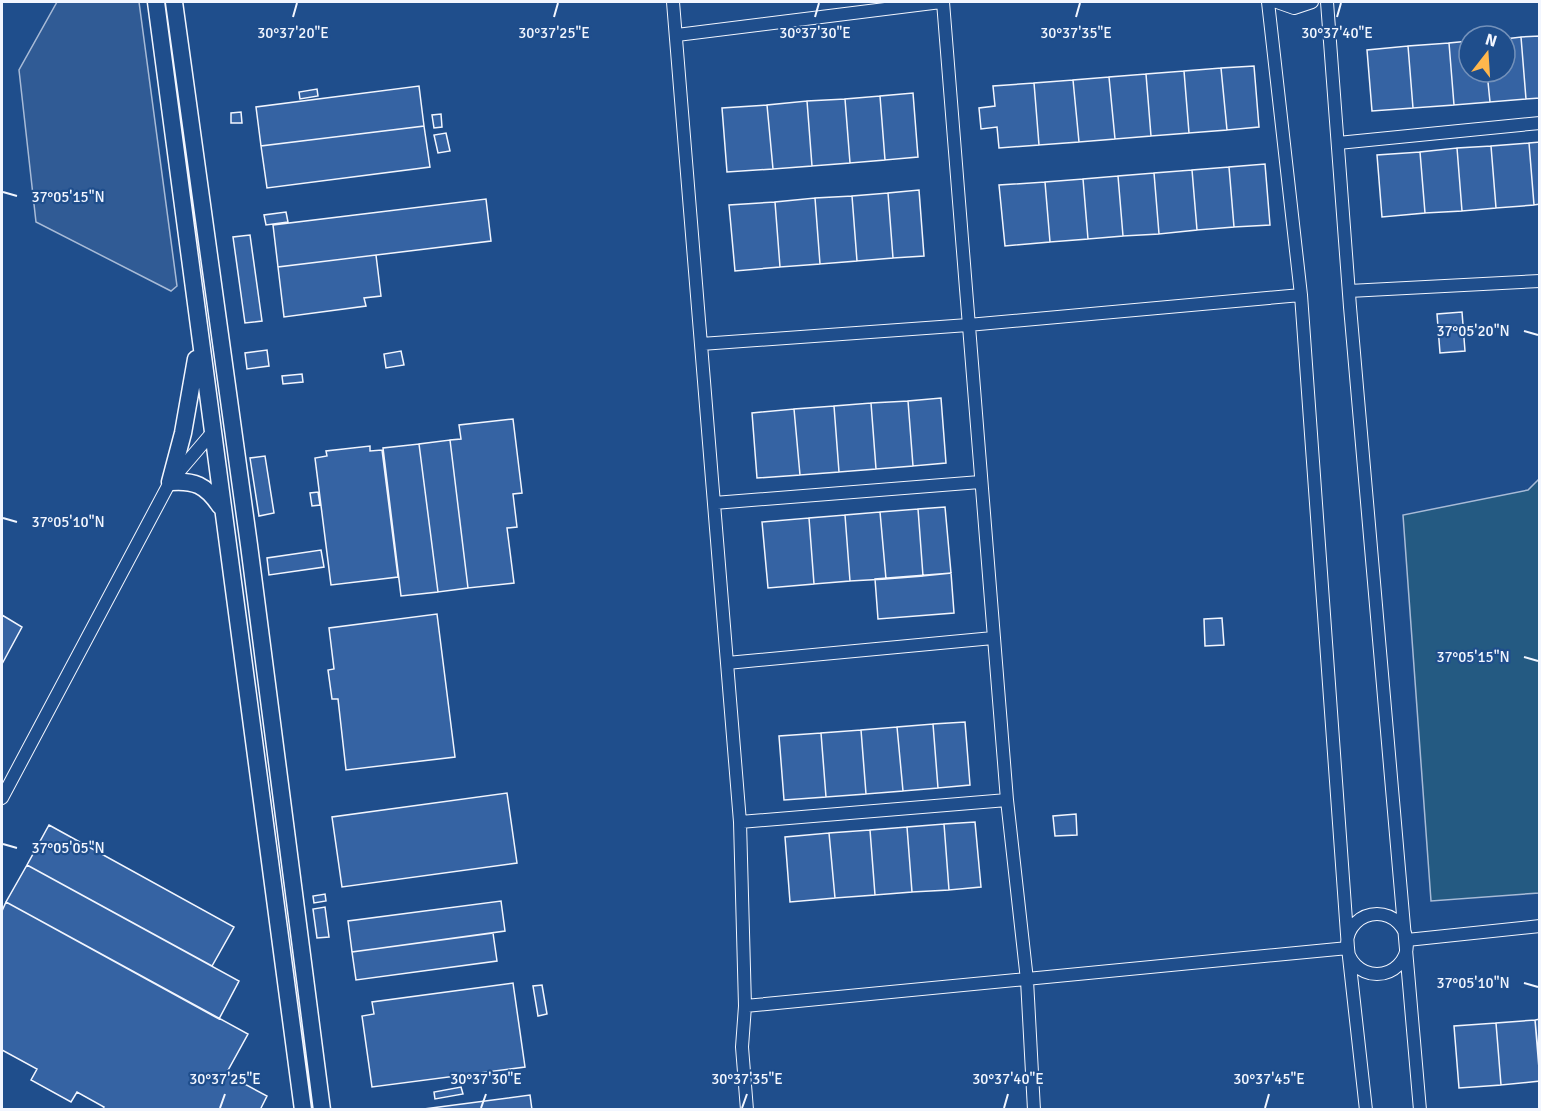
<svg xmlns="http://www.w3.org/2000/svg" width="1541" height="1111" viewBox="0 0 1541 1111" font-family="Signika,sans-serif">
<rect width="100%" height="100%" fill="#1f4e8c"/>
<path fill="#245a82" stroke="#a8bbd7" stroke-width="1.5" d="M1539,479V893L1431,901L1403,515L1528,490Z"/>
<path fill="#305b95" stroke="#a8bbd7" stroke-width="1.5" d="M57,2H139L177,286L171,291L36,222L19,70Z"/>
<path fill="#3563a3" stroke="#f2f6ff" stroke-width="1.5" d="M1540,36V98L1526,99L1521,37Z
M1521,37L1526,99L1490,102L1487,72H1505V39Z
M1469,41V72H1487L1490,102L1454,105L1449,43Z
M1449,43L1454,105L1413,108L1408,46Z
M1408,46L1413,108L1372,111L1367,50Z
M1254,66L1259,127L1227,130L1221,68Z
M1221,68L1227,130L1189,133L1184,71Z
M1184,71L1189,133L1151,136L1146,74Z
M1146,74L1151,136L1115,139L1109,77Z
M1109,77L1115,139L1079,142L1073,80Z
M1073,80L1079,142L1039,145L1034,83Z
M1034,83L1039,145L999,148L997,127L981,129L979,108L995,106L993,86Z
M419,86L424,126L261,146L256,107Z
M317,89L318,96L300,99L299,92Z
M913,93L918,157L885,160L880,96Z
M880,96L885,160L850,163L845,99Z
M845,99L850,163L812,166L807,101Z
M807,101L812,166L773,169L767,105Z
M767,105L773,169L727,172L722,108Z
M241,112L242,123H231V113Z
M441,114L442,127L434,128L432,115Z
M424,126L430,167L267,188L261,146Z
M446,133L450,151L438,153L434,135Z
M1540,142V204L1534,205L1529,143Z
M1529,143L1534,205L1496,208L1491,146Z
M1491,146L1496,208L1462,211L1457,148Z
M1457,148L1462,211L1425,213L1420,152Z
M1420,152L1425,213L1382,217L1377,155Z
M1265,164L1270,225L1234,227L1229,167Z
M1229,167L1234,227L1197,230L1192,170Z
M1192,170L1197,230L1159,234L1154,173Z
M1154,173L1159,234L1123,236L1118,176Z
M1118,176L1123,236L1088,239L1083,179Z
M1083,179L1088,239L1050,242L1045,182Z
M1045,182L1050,242L1005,246L999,185Z
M919,190L924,256L893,258L888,193Z
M888,193L893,258L857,261L852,196Z
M852,196L857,261L820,264L815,198Z
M815,198L820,264L780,267L775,202Z
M486,199L491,241L278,267L273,225Z
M775,202L780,267L735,271L729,205Z
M286,212L288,222L266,225L264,215Z
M250,235L262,321L245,323L233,237Z
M376,255L381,296L364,298L366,306L284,317L278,267Z
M1462,312L1465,351L1440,353L1437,314Z
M267,350L269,366L247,369L245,353Z
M401,351L404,365L386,368L384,354Z
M302,374L303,382L283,384L282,376Z
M941,398L946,463L913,466L908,401Z
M908,401L913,466L876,469L871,403Z
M871,403L876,469L839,472L834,406Z
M834,406L839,472L800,475L794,409Z
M794,409L800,475L757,478L752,413Z
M513,419L522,493L513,494L517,527L507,528L514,583L468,588L450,440L461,439L459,425Z
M450,440L468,588L438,592L419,444Z
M419,444L438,592L401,596L383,448Z
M370,446V451L382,450L398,577L331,585L315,458L327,456L326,451Z
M265,456L274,513L259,516L250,458Z
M318,492L320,505L312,506L310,493Z
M945,507L951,573L923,576L918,509Z
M918,509L923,576L886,579L880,512Z
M880,512L886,579L850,581L845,515Z
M845,515L850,581L814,584L809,518Z
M809,518L814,584L768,588L762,522Z
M321,550L324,567L269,575L267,558Z
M951,573L954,613L878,619L875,579Z
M437,614L455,757L346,770L338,699H332L328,670L334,669L329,628Z
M2,615L22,627L2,664Z
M1222,618L1224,645L1205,646L1204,619Z
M965,722L970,785L938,788L933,724Z
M933,724L938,788L903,791L897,727Z
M897,727L903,791L866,794L861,730Z
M861,730L866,794L826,797L821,733Z
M821,733L826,797L784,800L779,736Z
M507,793L517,863L342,887L332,817Z
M1076,814L1077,835L1055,836L1053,816Z
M975,822L981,887L949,890L944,824Z
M944,824L949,890L912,892L907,827Z
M49,825L234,927L212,966L27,865Z
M907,827L912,892L875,895L870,830Z
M870,830L875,895L835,898L829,833Z
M829,833L835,898L790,902L785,837Z
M27,865L239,981L219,1019L6,902Z
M325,894L326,901L314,903L313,896Z
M501,901L505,931L352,952L348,921Z
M6,902L248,1034L226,1074L267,1096L260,1110H102L104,1107L77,1092L71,1102L31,1080L37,1069L2,1050V911Z
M325,907L329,937L317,938L313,909Z
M493,933L497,961L356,980L352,952Z
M513,983L525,1067L372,1087L362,1016L374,1014L372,1002Z
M542,985L547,1014L538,1016L533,986Z
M1540,1019V1071L1535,1020Z
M1535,1020L1540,1081L1501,1085L1496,1023Z
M1496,1023L1501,1085L1459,1088L1454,1026Z
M461,1087L463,1094L435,1099L434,1092Z
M530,1095L532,1110H416Z"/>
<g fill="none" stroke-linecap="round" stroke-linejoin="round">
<defs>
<path id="street" d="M673,2L740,822L745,1006L742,1047L747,1110
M943,2L1007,800L1027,980L1034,1110
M1268,2L1301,295L1348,948L1366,1110
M1277,2L1294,8L1312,2
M1327,2L1350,307L1420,1110
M677,35L941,2
M1338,143L1540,123
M1349,291L1540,281
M701,344L968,325L1301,295
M714,503L980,482
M727,663L993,638
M2,798L170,482L211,434
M740,822L1007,800
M1347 944a30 30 0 1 1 60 0a30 30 0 1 1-60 0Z
M1407,940L1540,926
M745,1006L1348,948"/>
<path id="secondary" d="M156,2L303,1110
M174,2L249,545L322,1110
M196,359L183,433L170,482C194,480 206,485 220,506"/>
</defs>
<use href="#street" stroke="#f2f6ff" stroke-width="14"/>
<use href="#secondary" stroke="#f2f6ff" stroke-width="19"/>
<use href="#street" stroke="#1f4e8c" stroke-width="12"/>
<use href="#secondary" stroke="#1f4e8c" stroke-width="16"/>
</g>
<path fill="none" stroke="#f2f6ff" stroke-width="2" d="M293,17L297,3M554,17L558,3M815,17L819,3M1076,17L1080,3M1337,17L1341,3M3,192L17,196M1524,331L1538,335M3,518L17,522M1524,657L1538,661M3,844L17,848M1524,983L1538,987M220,1108L225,1094M481,1108L486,1094M742,1108L747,1094M1004,1108L1008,1094M1265,1108L1269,1094"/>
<g font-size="15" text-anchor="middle" fill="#f2f6ff" stroke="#1f4e8c" stroke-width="4.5" stroke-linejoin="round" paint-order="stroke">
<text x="293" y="38">30°37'20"E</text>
<text x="554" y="38">30°37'25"E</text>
<text x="815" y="38">30°37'30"E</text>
<text x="1076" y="38">30°37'35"E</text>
<text x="1337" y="38">30°37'40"E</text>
<text x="68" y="202">37°05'15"N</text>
<text x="1473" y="336">37°05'20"N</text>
<text x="68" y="527">37°05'10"N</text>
<text x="1473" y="662">37°05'15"N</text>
<text x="68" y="853">37°05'05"N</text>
<text x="1473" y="988">37°05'10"N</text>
<text x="225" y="1084">30°37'25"E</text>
<text x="486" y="1084">30°37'30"E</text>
<text x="747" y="1084">30°37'35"E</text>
<text x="1008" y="1084">30°37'40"E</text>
<text x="1269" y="1084">30°37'45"E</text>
</g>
<rect width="1541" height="1111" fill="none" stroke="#f2f6ff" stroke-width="6"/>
<g transform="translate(1487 54) rotate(17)"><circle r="28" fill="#1f4e8c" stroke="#7391ba" stroke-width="1.5"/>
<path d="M0-4.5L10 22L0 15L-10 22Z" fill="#ffb74d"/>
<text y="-9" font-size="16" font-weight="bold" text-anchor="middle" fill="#f2f6ff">N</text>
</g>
</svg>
